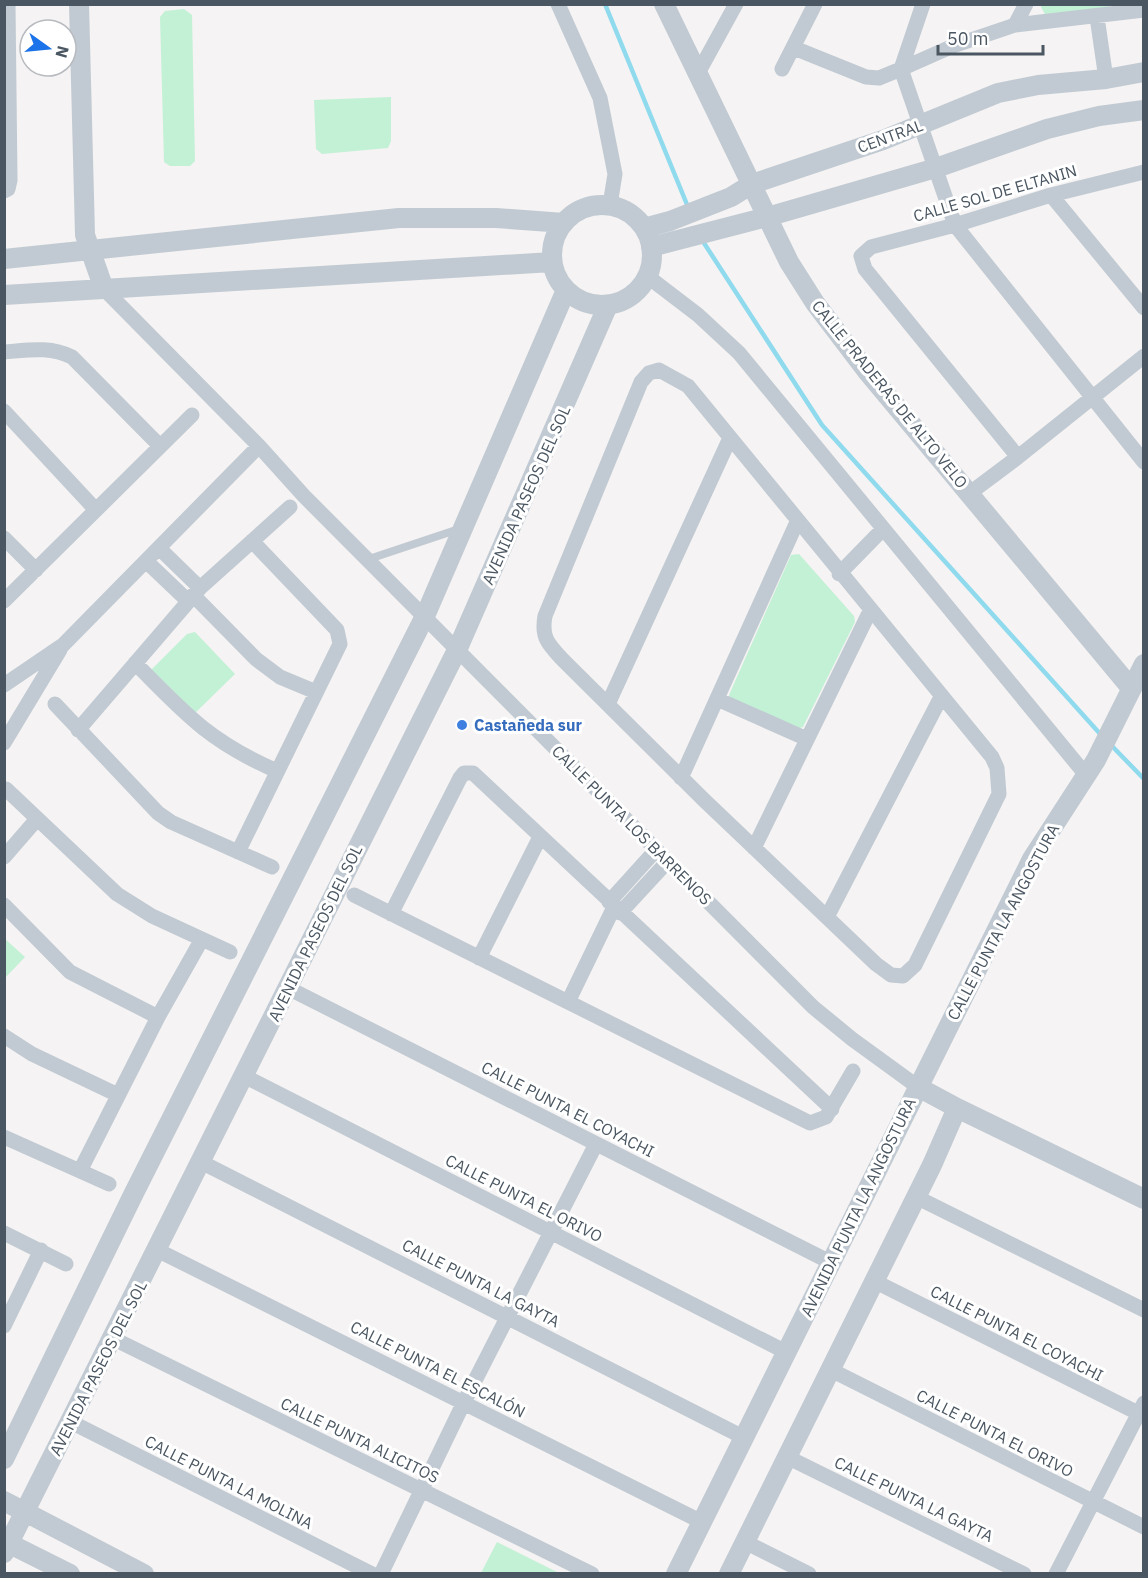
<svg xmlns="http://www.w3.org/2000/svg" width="1148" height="1578" viewBox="0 0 1148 1578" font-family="'IBM Plex Sans',sans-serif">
<rect width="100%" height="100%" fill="#f5f3f3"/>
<path fill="#c3f1d5" d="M1042,4L1118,5L1047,18L1041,7Z
M184,9L192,15L195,161L190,166H170L164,162L160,17L165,11Z
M391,97V141L388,148L322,154L316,149L314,100Z
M799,554L854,616L855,622L803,727L796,729L732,701L729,695L791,555Z
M195,632L235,674L192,716L152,677V669L187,634Z
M4,938L25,957L5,978H4Z
M497,1542L559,1573H481Z"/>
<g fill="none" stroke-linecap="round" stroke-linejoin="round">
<path stroke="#90daee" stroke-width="4.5" d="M605,4L688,207
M702,240L822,425L1102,736
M1110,744L1144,779"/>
<path stroke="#c1cad2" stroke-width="8" d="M369,559L459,529"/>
<path stroke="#c1cad2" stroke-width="15" d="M558,4L600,98L615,174L610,205
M1144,10L1015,25L953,46L901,69L955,225L1144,462
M1097,17L1106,79
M1015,25L1026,4
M794,48L866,77L879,78L901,69L923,4
M782,69L815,4
M697,75L736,4
M4,191L8,189L10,180L8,4
M1051,195L1144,308
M647,276L698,315L739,353L1086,775
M104,289L259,446L304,496L813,1007L852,1039L918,1087
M4,352C29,350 50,346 72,357L160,446
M659,370L688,386L992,757L997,768L999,794L915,965L903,976L891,975L876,964L704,800L562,659C548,644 541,637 545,616L641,382L649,373Z
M4,411L96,510
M1018,457L865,269L861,256L871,247L955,225L1051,195L1144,172
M970,493L1018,457L1144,356
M4,538L36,570
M159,548L200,588
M146,561L188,601
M839,574L883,529
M193,595L256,659L280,677L316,692
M4,601L192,415
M135,663C185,714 210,742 277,771
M4,685L63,645L259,446
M717,699L807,739
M55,704L158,813L171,822L272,867
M608,704L730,438
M78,730L200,588L290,507
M4,743L60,650
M681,778L797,522
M6,789L117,894L152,916L230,952
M754,848L870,611
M238,852L340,644L337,630L252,541
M4,857L37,819
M354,895L810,1123L826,1117L853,1071
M609,902L656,850
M4,905L70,972L158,1017
M620,913L668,861
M391,914L460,778L464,773H473L832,1109
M827,917L941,697
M479,958L540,837
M288,988L832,1263
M568,1002L614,907
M4,1036L32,1054L118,1095
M244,1076L786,1352
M4,1137L109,1184
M201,1162L745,1438
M80,1171L158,1017L202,939
M916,1197L1144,1310
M4,1233L66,1264
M157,1250L702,1522
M874,1281L1144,1416
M4,1326L41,1250
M112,1338L592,1574
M831,1370L1144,1527
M71,1422L372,1574
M787,1457L1024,1574
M745,1542L809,1574
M381,1574L464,1402L596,1144
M1056,1574L1144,1403"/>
<path stroke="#c1cad2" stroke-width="20" d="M79,4L85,235L104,289
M664,4L789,262L815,303L866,370L1131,688
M552 255a50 50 0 1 1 100 0a50 50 0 1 1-100 0Z
M644,228L670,221L731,197L752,184L883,140L998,93L1038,85L1106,79L1144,72
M651,247L767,217L936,168L1047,129L1099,116L1144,110
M4,259L399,218H496L564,223
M4,295L552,262
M918,1087L957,1108L1144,1199
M4,1459L134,1193L425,616L566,290
M4,1501L144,1574
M4,1541L70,1574
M4,1553L458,648L608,305
M676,1574L1032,859L1096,760L1144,664
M729,1574L932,1165L957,1108"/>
</g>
<circle fill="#3f7fe0" stroke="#fff" stroke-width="2" cx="462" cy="725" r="6"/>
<g text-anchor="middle" stroke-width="6" stroke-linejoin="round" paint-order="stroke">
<g font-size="16" fill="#4a5661" stroke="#fff">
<text transform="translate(890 136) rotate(-20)" y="6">CENTRAL</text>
<text transform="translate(995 193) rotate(-16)" y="6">CALLE SOL DE ELTANIN</text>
<text transform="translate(890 394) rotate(51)" y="6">CALLE PRADERAS DE ALTO VELO</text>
<text transform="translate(526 495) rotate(-66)" y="6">AVENIDA PASEOS DEL SOL</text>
<text transform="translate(632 825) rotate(45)" y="6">CALLE PUNTA LOS BARRENOS</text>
<text transform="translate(1003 922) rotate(-62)" y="6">CALLE PUNTA LA ANGOSTURA</text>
<text transform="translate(315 933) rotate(-64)" y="6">AVENIDA PASEOS DEL SOL</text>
<text transform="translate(568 1109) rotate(27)" y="6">CALLE PUNTA EL COYACHI</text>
<text transform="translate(524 1198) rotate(27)" y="6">CALLE PUNTA EL ORIVO</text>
<text transform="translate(858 1207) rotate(-64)" y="6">AVENIDA PUNTA LA ANGOSTURA</text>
<text transform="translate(481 1283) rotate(27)" y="6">CALLE PUNTA LA GAYTA</text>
<text transform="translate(1017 1333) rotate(27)" y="6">CALLE PUNTA EL COYACHI</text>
<text transform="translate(98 1368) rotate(-63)" y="6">AVENIDA PASEOS DEL SOL</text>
<text transform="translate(438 1369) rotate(27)" y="6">CALLE PUNTA EL ESCALÓN</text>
<text transform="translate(995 1433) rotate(27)" y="6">CALLE PUNTA EL ORIVO</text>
<text transform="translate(360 1440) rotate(26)" y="6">CALLE PUNTA ALICITOS</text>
<text transform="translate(229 1482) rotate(27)" y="6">CALLE PUNTA LA MOLINA</text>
<text transform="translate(914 1499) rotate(26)" y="6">CALLE PUNTA LA GAYTA</text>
</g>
<g font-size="16" font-weight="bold" fill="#366cbe" stroke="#fff" text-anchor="start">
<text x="474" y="731">Castañeda sur</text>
</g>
</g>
<rect width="1148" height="1578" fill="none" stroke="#4a5661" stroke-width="12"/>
<g transform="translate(48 48) rotate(105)"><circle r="28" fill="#ffffff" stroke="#b7bbc0" stroke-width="1.5"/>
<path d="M0-4.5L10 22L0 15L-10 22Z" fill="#1a73e8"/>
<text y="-9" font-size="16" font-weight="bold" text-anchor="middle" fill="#4a5661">N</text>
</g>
<path d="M938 45v9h105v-9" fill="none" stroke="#4a5661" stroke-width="3"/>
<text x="947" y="45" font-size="18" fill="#4a5661" stroke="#ffffff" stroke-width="4.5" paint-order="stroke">50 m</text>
</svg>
